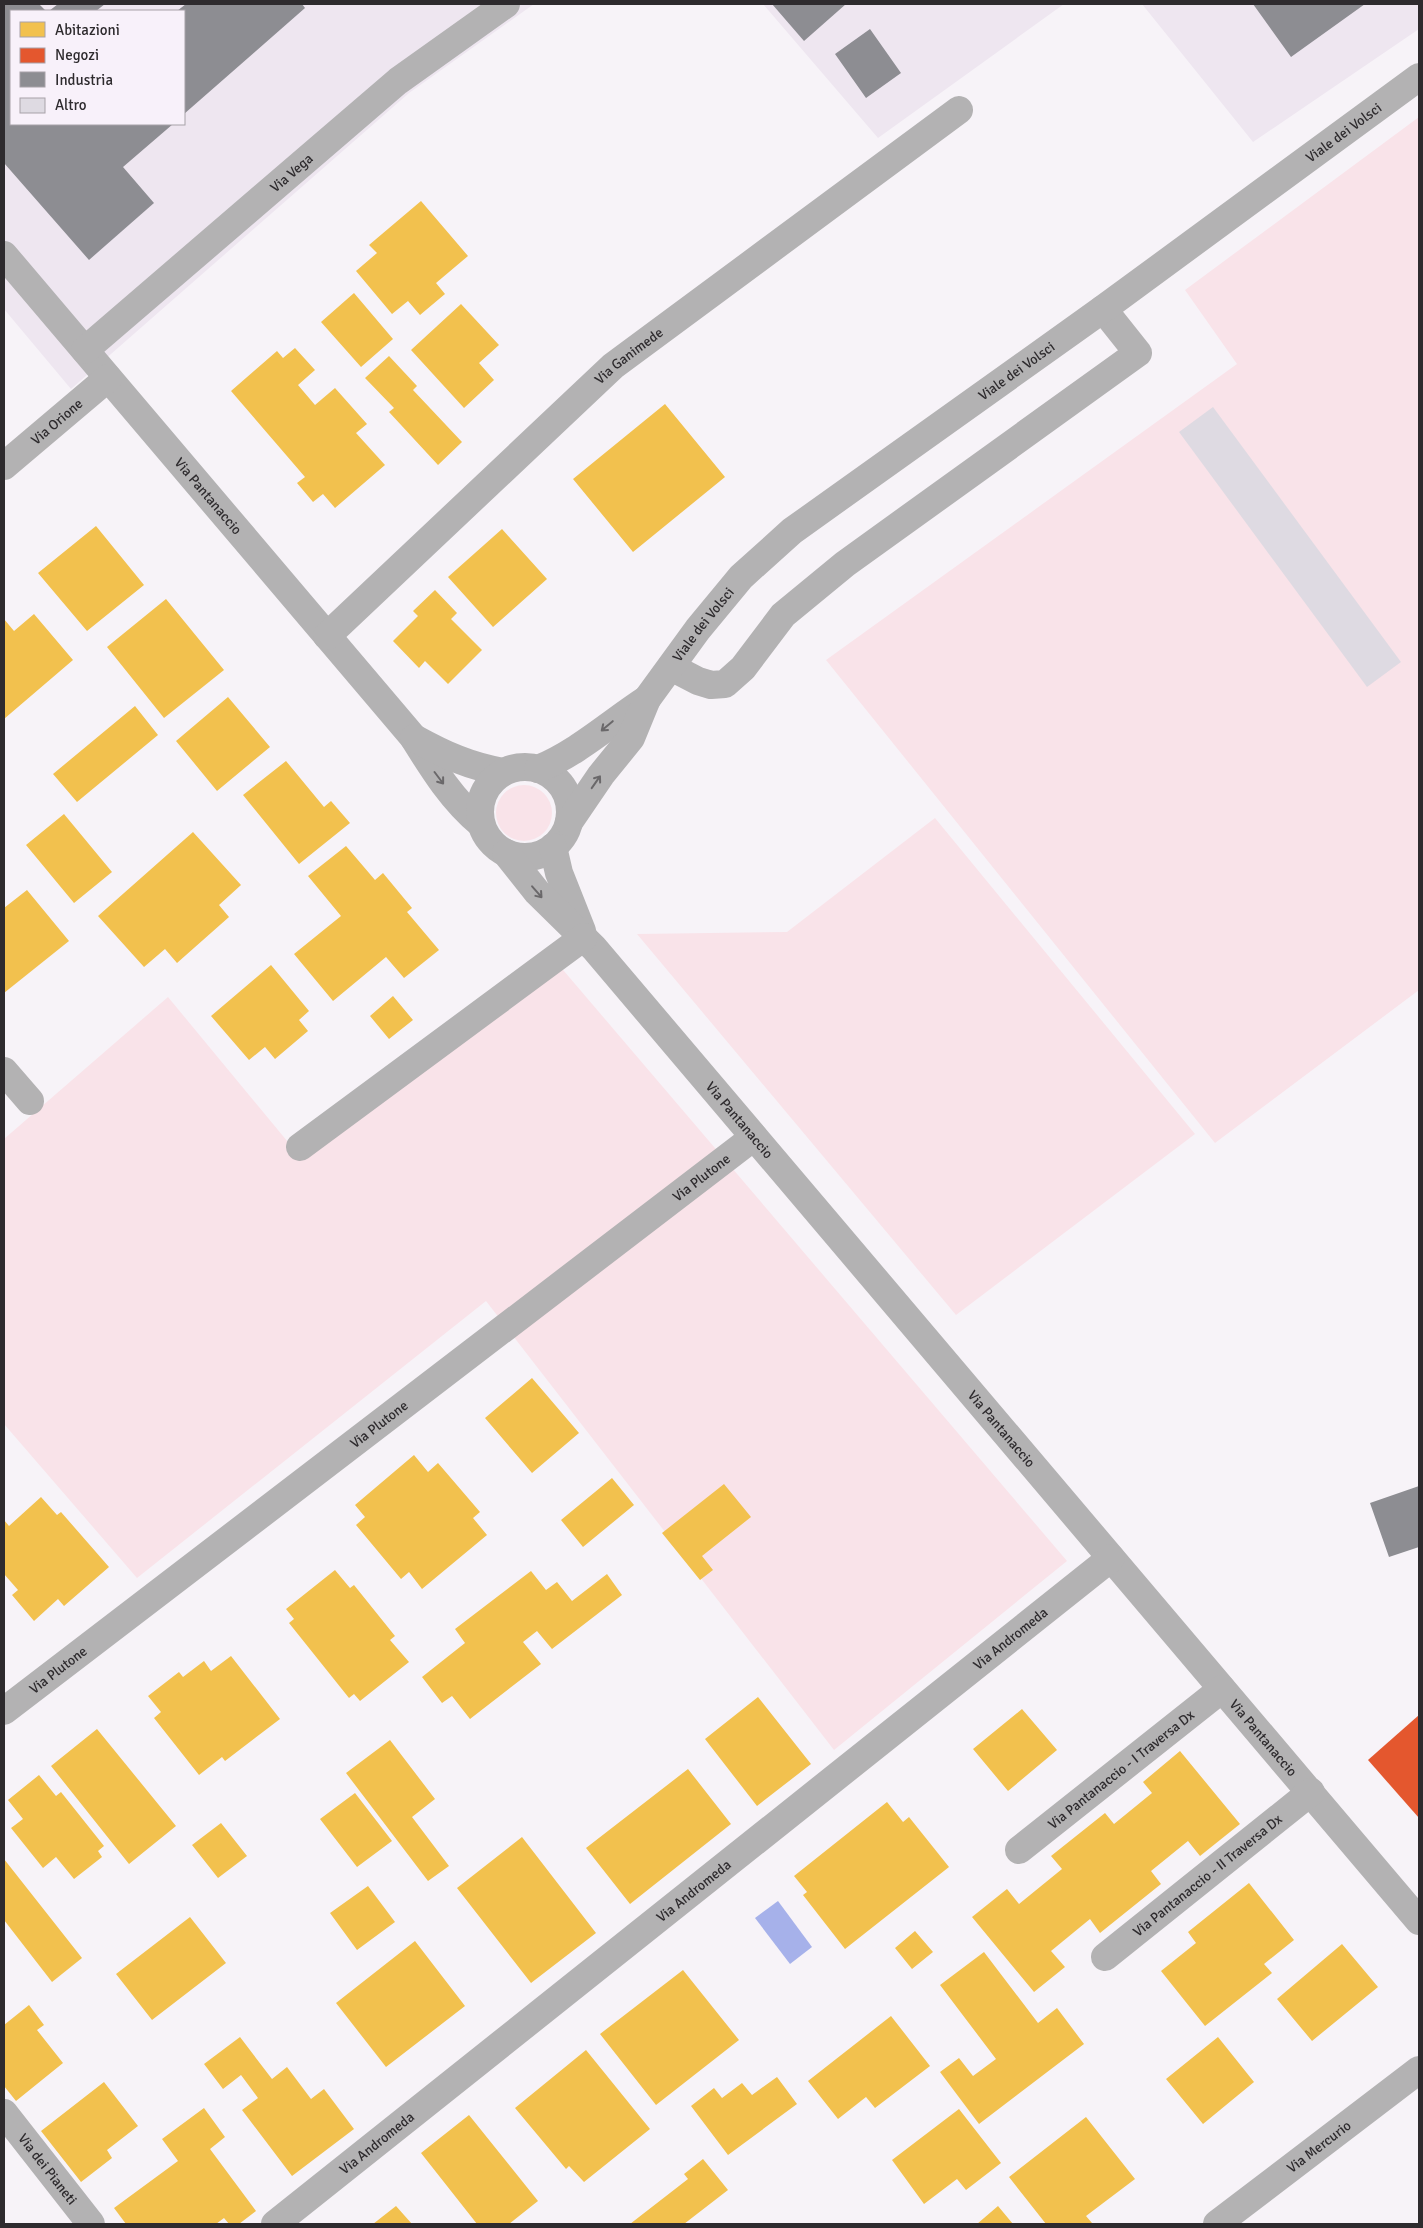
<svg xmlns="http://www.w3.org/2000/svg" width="1423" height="2228" viewBox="0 0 1423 2228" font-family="Signika,sans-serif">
<rect width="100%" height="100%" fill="#f7f3f8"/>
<path fill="#eee6f0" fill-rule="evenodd" d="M4,4H534L409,93L71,389L4,309ZM11,11H184V124H11Z
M763,4H1064L878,138Z
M1142,4H1419V29L1253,142Z"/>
<path fill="#f9e3e9" d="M1419,117V990L1215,1143L826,660L1237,364L1185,290Z
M496 813a28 28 0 1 1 56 0a28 28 0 1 1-56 0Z
M935,818L1195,1134L956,1315L637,934L787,932Z
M558,964L1067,1561L834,1750L486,1301L137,1578L4,1424V1139L168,997L302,1159Z"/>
<path fill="#a6b1ea" d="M778,1901L812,1947L790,1964L755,1918Z"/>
<path fill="#f2c14e" d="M421,201L468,256L436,283L445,294L420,315L408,301L392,314L356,271L377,253L369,245Z
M354,293L393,339L361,367L321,322Z
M461,304L499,345L479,363L494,380L464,408L411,350Z
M295,348L315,370L298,385L315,405L335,388L367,424L356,433L385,465L335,508L323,494L313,502L297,483L305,477L231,391L277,351L283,358Z
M389,356L417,386L413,390L462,442L438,465L389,412L394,408L365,378Z
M665,404L725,477L633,552L573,479Z
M96,526L144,585L87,631L38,573Z
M502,529L547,579L493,627L448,577Z
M435,590L457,613L451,619L482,650L448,684L425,661L419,668L393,641L418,616L413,611Z
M166,599L224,670L164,718L107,647Z
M34,614L73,660L4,719V619L14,631Z
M228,697L270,747L217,791L176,741Z
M135,706L158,735L77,802L53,774Z
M286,761L324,807L331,801L350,823L299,864L243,795Z
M64,814L112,872L74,903L26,845Z
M193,832L241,885L219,905L229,917L177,963L165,949L144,967L98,916Z
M346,846L375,880L383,873L412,908L407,912L439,950L404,978L386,957L333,1001L294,954L341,916L308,876Z
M27,890L69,941L4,993V908Z
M271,965L309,1011L299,1020L308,1031L275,1059L265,1047L249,1060L211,1016Z
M393,996L413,1020L389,1039L370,1016Z
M532,1378L579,1433L532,1473L485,1418Z
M414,1455L428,1472L438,1463L480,1512L473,1518L487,1535L422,1589L409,1572L401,1579L356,1525L365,1517L355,1505Z
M612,1478L634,1505L583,1547L561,1520Z
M724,1484L751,1517L702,1556L713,1570L700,1580L662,1533Z
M41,1497L57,1515L61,1512L109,1567L64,1606L58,1599L34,1621L12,1595L18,1590L4,1574V1520L9,1526Z
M335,1570L350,1588L354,1585L395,1636L390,1640L409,1662L360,1701L354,1694L349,1698L289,1623L294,1619L286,1609Z
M531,1571L546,1590L557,1582L572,1601L607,1574L622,1595L552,1649L537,1631L523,1642L541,1664L470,1719L452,1696L442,1703L422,1677L465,1643L455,1629Z
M231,1656L280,1719L225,1761L222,1757L199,1775L154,1718L161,1712L148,1696L179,1672L183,1677L204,1661L211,1671Z
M758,1697L811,1764L757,1806L705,1739Z
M1022,1709L1057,1750L1008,1791L973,1749Z
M97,1729L176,1826L129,1864L51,1766Z
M390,1740L435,1799L412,1817L449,1866L428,1881L346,1773Z
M1180,1751L1240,1824L1200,1856L1188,1841L1151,1871L1161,1884L1100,1933L1090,1919L1051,1951L1065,1967L1034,1992L972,1917L1007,1889L1019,1904L1062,1869L1051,1856L1105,1813L1114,1824L1152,1793L1143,1782Z
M688,1769L731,1824L630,1904L586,1848Z
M39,1775L56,1796L61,1792L104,1846L98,1851L102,1857L74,1879L56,1857L43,1868L11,1828L23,1819L8,1800Z
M355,1793L392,1841L357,1867L320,1819Z
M887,1802L903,1822L909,1817L949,1867L845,1949L803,1895L807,1892L794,1876Z
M221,1823L247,1856L218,1878L192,1845Z
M522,1837L596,1933L531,1983L457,1888Z
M4,1859L82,1958L52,1982L4,1920Z
M1249,1883L1294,1940L1264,1964L1272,1973L1205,2026L1161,1971L1196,1943L1188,1932Z
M368,1886L395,1922L357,1950L330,1913Z
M190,1917L226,1963L152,2020L116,1974Z
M915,1931L933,1952L912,1969L895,1948Z
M415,1941L465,2006L386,2067L336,2003Z
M1342,1944L1378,1987L1312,2041L1277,1999Z
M984,1952L1038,2023L1057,2008L1084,2044L979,2124L940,2072L959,2058L973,2076L996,2059L940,1985Z
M683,1970L739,2040L656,2105L600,2034Z
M29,2005L44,2025L37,2030L63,2063L16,2101L4,2086V2025Z
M891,2016L930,2066L875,2108L866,2097L838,2119L808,2081Z
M240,2037L272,2079L287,2067L311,2099L324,2089L354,2129L292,2176L242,2110L258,2098L241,2075L223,2089L204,2064Z
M1218,2037L1254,2082L1203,2124L1166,2079Z
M586,2050L650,2129L584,2182L569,2166L566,2169L515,2108Z
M777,2077L797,2104L728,2155L691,2106L714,2088L722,2098L742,2083L752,2095Z
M104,2082L138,2126L107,2150L112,2158L81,2182L41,2131Z
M204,2108L225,2137L210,2149L256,2211L239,2224H229L224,2218L216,2224H126L114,2208L178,2161L162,2139Z
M959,2109L1001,2163L966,2190L957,2179L924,2204L892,2160Z
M469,2115L538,2201L509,2224H477L421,2153Z
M1086,2117L1135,2179L1086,2216L1092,2223L1091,2224H1046L1009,2177Z
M703,2159L728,2190L684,2224H630L688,2179L684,2174Z
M396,2206L412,2224H373Z
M998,2206L1013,2224H977Z"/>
<path fill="#e4572e" d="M1419,1715V1818L1368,1760Z"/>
<path fill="#8d8d92" d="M4,4H39L46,11H11V124H173L123,167L154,203L89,260L4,163Z
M58,4H105L96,11H49Z
M186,4H302L305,8L184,114V11H177Z
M772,4H846L804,41Z
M1253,4H1365L1291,57Z
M870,29L901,73L866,98L835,54Z
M1419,1486V1547L1389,1557L1370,1503Z"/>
<path fill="#dedae2" d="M1213,407L1401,662L1367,687L1179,432Z"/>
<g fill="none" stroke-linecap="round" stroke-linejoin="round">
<g stroke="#b3b2b3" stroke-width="28">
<path id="s1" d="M4,255L413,737C433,769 452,800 481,824"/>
<path id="s2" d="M85,350L398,81L506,4"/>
<path id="s3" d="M4,466L108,378"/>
<path id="s4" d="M327,636L613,366L959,110"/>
<path d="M671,667L698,681L711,685L725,684L743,668L783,615L845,564L1138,353L1103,309"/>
<path d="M414,738C445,755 469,766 503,772"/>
<circle cx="525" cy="812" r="45"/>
<path d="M538,769C579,752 610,723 647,699"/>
<path id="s5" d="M569,822L601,775L631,738L647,699L698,629L741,577L792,531L1103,309L1419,77"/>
<path d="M553,847L559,873L582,931"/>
<path id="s6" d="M506,853L537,892L594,948L1419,1921"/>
<path d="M4,1071L30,1101"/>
<path d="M300,1147L584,937"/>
<path id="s7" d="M4,1711L754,1137"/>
<path id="s8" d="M1019,1850L1222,1689"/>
<path id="s9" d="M1105,1957L1311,1792"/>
<path id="s10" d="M4,2113L91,2224"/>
<path id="s11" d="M275,2224L1111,1558"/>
<path id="s12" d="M1217,2224L1419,2070"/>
</g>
</g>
<defs><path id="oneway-shaft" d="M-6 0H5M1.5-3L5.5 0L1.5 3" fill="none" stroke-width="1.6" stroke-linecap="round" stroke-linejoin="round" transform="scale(1.25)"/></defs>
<g stroke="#6a686a">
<use href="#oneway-shaft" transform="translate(607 726) rotate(140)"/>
<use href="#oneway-shaft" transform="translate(439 778) rotate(53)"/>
<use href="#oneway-shaft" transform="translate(596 782) rotate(-55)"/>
<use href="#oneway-shaft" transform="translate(537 892) rotate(49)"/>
</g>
<g text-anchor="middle" stroke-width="5" stroke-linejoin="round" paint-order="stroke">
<g font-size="14" fill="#2e2b2e" stroke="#f8f1fa">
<text dy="5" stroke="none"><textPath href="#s5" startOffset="1050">Viale dei Volsci</textPath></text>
<text dy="5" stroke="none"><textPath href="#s2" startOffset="272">Via Vega</textPath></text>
<text dy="5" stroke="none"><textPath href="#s4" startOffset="412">Via Ganimede</textPath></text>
<text dy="5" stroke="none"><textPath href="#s5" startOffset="645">Viale dei Volsci</textPath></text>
<text dy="5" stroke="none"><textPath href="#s3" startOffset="69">Via Orione</textPath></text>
<text dy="5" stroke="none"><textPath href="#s1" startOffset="316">Via Pantanaccio</textPath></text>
<text dy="5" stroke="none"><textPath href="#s5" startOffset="240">Viale dei Volsci</textPath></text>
<text dy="5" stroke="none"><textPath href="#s6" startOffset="355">Via Pantanaccio</textPath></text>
<text dy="5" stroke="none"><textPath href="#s7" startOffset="878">Via Plutone</textPath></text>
<text dy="5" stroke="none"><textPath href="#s7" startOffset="472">Via Plutone</textPath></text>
<text dy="5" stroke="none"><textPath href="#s6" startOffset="760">Via Pantanaccio</textPath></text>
<text dy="5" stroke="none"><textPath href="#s11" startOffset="940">Via Andromeda</textPath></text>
<text dy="5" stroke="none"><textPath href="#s7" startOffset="68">Via Plutone</textPath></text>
<text dy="5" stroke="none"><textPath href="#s6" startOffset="1165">Via Pantanaccio</textPath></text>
<text dy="5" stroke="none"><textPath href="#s8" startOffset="130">Via Pantanaccio - I Traversa Dx</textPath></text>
<text dy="5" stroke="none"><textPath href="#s9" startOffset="131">Via Pantanaccio - II Traversa Dx</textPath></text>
<text dy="5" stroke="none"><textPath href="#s11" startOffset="535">Via Andromeda</textPath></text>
<text dy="5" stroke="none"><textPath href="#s11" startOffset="130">Via Andromeda</textPath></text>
<text dy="5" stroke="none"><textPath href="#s12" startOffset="128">Via Mercurio</textPath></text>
<text dy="5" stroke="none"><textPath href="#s10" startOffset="71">Via dei Pianeti</textPath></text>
</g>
</g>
<rect width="1423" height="2228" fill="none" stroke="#2e2b2e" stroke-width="10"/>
<rect x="10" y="10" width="175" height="115" fill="#f8f1fa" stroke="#a7a2a8"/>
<rect x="20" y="22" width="25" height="15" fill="#f2c14e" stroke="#a7a2a8"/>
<text x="55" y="35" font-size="15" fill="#2e2b2e">Abitazioni</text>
<rect x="20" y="48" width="25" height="15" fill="#e4572e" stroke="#a7a2a8"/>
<text x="55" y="60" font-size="15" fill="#2e2b2e">Negozi</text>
<rect x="20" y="72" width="25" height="15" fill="#8d8d92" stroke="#a7a2a8"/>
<text x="55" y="85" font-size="15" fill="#2e2b2e">Industria</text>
<rect x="20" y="98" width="25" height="15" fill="#dedae2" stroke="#a7a2a8"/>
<text x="55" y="110" font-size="15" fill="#2e2b2e">Altro</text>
</svg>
